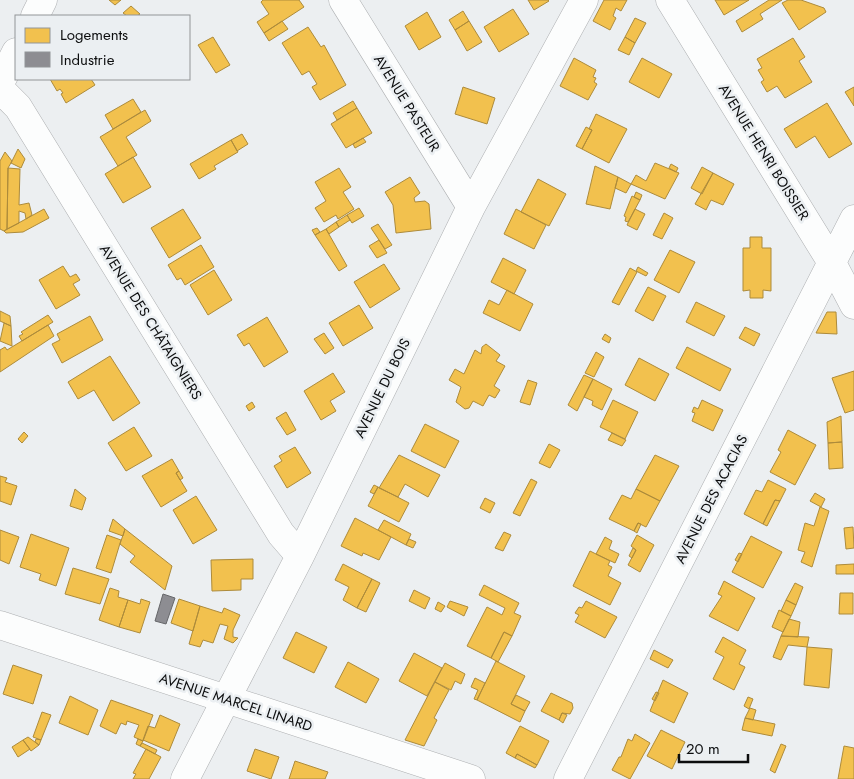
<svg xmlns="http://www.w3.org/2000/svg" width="854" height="779" viewBox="0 0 854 779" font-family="Jost,sans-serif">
<rect width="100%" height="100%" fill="#eceff1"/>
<path fill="#f2c14e" stroke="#ad8b3b" d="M109,0H121L115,5Z
M263,0H299L304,7L264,33L257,22L269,14L261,2Z
M528,0H548L549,1L534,10Z
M604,0H627L621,11L616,8L613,16L616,18L610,30L593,21Z
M715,0H749L724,15Z
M769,0H782L760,14L763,19L742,32L736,21Z
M788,0H801L824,8L826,12L799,30L782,3Z
M131,6L140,14L137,16H127L123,13Z
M513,9L529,34L499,52L484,27Z
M463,11L469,21L455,30L449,20Z
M427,12L441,37L419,50L405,26Z
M635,18L646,23L635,43L625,37Z
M282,21L288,29L269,41L264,33Z
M469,21L482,42L467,51L455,30Z
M308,27L321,47L324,45L346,85L320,100L312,87L317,84L309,71L302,75L282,43Z
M213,37L230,65L216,73L198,45Z
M625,37L635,43L629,55L618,50Z
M793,38L805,57L799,61L812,82L785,98L777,86L767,92L761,82L764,80L758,70L762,68L757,59Z
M574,58L596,70L593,77L596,78L594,82L597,84L588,100L560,86Z
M642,58L672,74L659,98L629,82Z
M50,79H91L95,85L66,103L61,94L63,93L60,89L57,91Z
M463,87L495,98L487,124L455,114Z
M854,87V106L845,92Z
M133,99L141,112L113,129L105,115Z
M353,101L357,108L337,120L333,113Z
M827,103L852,144L829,158L815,136L796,148L784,129Z
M357,108L372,133L346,148L331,124Z
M145,110L151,121L126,137L137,155L118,166L100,137Z
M596,114L627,129L609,163L582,149L592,130L589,129Z
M586,127L592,130L582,149L576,146Z
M242,134L248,144L237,151L231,140Z
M363,138L366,142L355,148L353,144Z
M231,140L238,152L214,166L216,169L199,179L190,164Z
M18,149L25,159L21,168L11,163Z
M5,152L12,161L8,168L7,229L4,231L0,229V161Z
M133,157L151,187L123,203L105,174Z
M655,163L679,173L665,199L631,184L636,175L646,181Z
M671,164L678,168L676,172L669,168Z
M595,166L618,177L610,209L586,204Z
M702,167L713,173L702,194L691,188Z
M8,168L20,169L19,205L29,203L32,215L26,219L25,213L19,211V223L7,229Z
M339,168L351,187L343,192L354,209L338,219L336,215L324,222L315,208L326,201L315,182Z
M713,173L734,184L723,205L711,200L706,210L695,204Z
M410,177L420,193L414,198L415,202L425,201L429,204L431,229L396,233L393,205L385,192Z
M618,177L631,184L626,193L615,188Z
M538,179L566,194L549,226L521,212Z
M636,192L642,195L640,200L634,197Z
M632,196L640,200L628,222L625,221L626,217L624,216Z
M359,208L364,216L352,223L347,215Z
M44,209L49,218L23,232L6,233L4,231Z
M183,209L201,238L169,258L151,228Z
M516,209L546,225L534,249L504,234Z
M635,209L645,214L637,230L627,225Z
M664,213L673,218L662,239L653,235Z
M347,215L350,220L339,227L336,222Z
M336,222L339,227L329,234L326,229Z
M378,224L392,245L385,249L371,228Z
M317,228L320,232L315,235L312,230Z
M326,229L347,266L339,271L315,235Z
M750,237H762V248H771V291L763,290V298H750V290L743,291V248H750Z
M379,240L387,253L377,258L369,246Z
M201,245L214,267L185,285L181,278L177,280L168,265Z
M670,250L695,262L679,293L654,280Z
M503,258L526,270L514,294L491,282Z
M384,264L400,289L370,308L354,282Z
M63,266L70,277L76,274L80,280L73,284L80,295L56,309L39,280Z
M638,267L648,273L646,276L636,271Z
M630,268L637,272L619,305L612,302Z
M214,270L232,300L208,315L190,285Z
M648,287L666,296L653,321L635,311Z
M507,290L533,304L520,331L483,313L489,300L499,305Z
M696,302L725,316L714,336L686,322Z
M359,305L373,328L343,346L329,323Z
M0,311L10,316L11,326L0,321Z
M827,312H836L837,334L816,333Z
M48,315L53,322L22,341L19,336L23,334L21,332Z
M90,316L103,340L62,363L52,344L60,340L57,334Z
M267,317L288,352L264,367L249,343L244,346L237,335Z
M4,323L11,326L12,346L0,341Z
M48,325L54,336L0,372V350L5,347L7,350Z
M745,327L760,334L754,346L739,338Z
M324,333L334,348L325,354L314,339Z
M605,334L611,338L609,343L602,339Z
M486,344L500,355L496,361L505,366L494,386L500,390L495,398L489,395L483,406L473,401L469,408L465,409L456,402L461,387L449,380L455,369L464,374L475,350L481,354L482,347Z
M687,347L731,369L720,391L676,368Z
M596,352L604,357L594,377L585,373Z
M110,356L140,403L113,421L94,390L78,399L68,382Z
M639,358L669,374L655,401L625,385Z
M854,371V410L845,413L832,378Z
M333,373L345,392L330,401L336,411L321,420L304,391Z
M584,375L593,379L577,411L568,405Z
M593,379L612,389L602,410L592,405L593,401L584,397Z
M528,380L537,383L530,405L520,402Z
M613,400L638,412L625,439L600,427Z
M702,400L723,410L713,431L692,421L695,413L692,412L694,407L698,409Z
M252,402L255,407L249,411L246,406Z
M286,412L296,430L287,435L276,418Z
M841,416L842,442L828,443L827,422Z
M425,424L459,441L445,468L411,451Z
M134,427L152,456L126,471L108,443Z
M788,430L816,445L795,485L770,472L781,452L778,450Z
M24,432L28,436L22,443L18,439Z
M612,433L626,440L622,446L608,440Z
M842,442L843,468L829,469L828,443Z
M549,444L560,450L550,468L539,463Z
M295,447L311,473L287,488L274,466L282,461L279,456Z
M399,455L440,475L428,497L405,484L398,497L379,488Z
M655,455L679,466L660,501L636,489Z
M172,459L179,471L176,473L187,491L161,507L142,476Z
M179,471L183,478L180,480L176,473Z
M0,476L7,478L5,482L17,486L11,505L0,501Z
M531,479L537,482L520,516L513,513Z
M768,480L786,489L780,501L775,500L763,524L744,514L756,490L762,492Z
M374,485L378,487L374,494L370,492Z
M378,487L409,503L399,522L368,506Z
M75,489L86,498L82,510L70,506Z
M636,489L660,501L646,527L638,523L634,531L609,519L622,495L631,499Z
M815,493L825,499L821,507L810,501Z
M196,496L217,530L193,544L173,510Z
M485,498L495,503L490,513L480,508Z
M775,500L780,501L767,526L763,524Z
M820,507L829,511L812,567L801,562L805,552L798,550L805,523L814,526Z
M355,518L391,537L379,560L363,553L362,556L341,546Z
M113,519L125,529L123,536L109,531Z
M384,520L411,534L406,545L378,530Z
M638,523L641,524L637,533L634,531Z
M853,527L854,548L846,549L844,528Z
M125,529L172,566L165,590L130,562L135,556L120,544Z
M0,530L19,537L9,564L0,560Z
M504,532L511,535L503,551L495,548Z
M31,534L69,548L56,586L39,580L41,574L20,567Z
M107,535L121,540L111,573L96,568Z
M637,535L654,545L640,572L628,565L636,550L631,546Z
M751,536L782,552L763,588L732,572Z
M605,537L612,541L609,549L619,554L615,563L596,554Z
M409,539L416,542L413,548L406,545Z
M633,548L636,550L632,558L629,556Z
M590,551L610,561L608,565L612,567L608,576L621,583L610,605L573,586Z
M739,553L742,554L738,562L735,560Z
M253,559V579H241V590L212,591L211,560Z
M343,564L372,579L357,608L343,600L349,587L335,580Z
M854,564V574H836V565Z
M73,568L109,579L100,604L65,594Z
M372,579L380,583L366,612L357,608Z
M724,581L755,598L738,631L709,616L722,596L718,594Z
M795,583L803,587L796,605L786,600Z
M484,585L519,603L514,613L521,616L512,636L504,632L491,658L467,646L487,607L502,615L505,608L479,595Z
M110,588L119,591L118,597L128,600L119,627L99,620Z
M414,590L430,598L425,609L409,601Z
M840,593H853V614H839Z
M141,599L150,602L140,633L119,627L128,600L140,604Z
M179,599L200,606L193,631L171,623Z
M786,600L796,605L791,616L781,611Z
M450,601L468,607L464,616L447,607Z
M586,601L617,617L605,638L575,622L579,615L575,613L579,607L582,608Z
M438,602L445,606L441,612L435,609Z
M200,606L222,613L224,608L240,615L233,630V637L238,638L233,643L224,639L228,626L220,624L213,643L203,640L200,647L189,644Z
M779,610L791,616L783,632L772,627Z
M789,619L800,622L798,637L781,636Z
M296,632L327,647L314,673L283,658Z
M504,632L512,636L498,662L491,658Z
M781,636L809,637L807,647L788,645L781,660L773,657Z
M723,637L746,650L739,664L745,667L734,690L713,679L724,657L715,652Z
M807,647L832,649L829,688L804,685Z
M654,650L673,660L668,668L650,659Z
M414,653L442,668L427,696L399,681Z
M496,661L525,676L511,704L525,711L520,722L477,700Z
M348,662L379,679L366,703L335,687Z
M445,663L465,674L461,684L455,681L451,690L435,682Z
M13,665L42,675L33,704L3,694Z
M475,678L485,683L477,700L474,699L478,690L471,687Z
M663,680L688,693L674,723L650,711Z
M435,682L449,690L434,718L437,720L424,746L405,740Z
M656,692L659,693L655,701L652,699Z
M551,693L572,703L573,708L570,714L562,713L559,720L541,711Z
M516,695L530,702L525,711L511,704Z
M70,696L98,710L88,735L59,723Z
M748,697L753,699L749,709L744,706Z
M111,700L153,715L143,741L134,737L139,725L127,721L126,725L121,723L116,734L100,726Z
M750,708L756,710L753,720L745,718Z
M42,712L51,715L41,740L33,737Z
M562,713L567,715L563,723L559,720Z
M160,715L180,724L169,751L143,740L148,726L155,728Z
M745,718L775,724L772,736L742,730Z
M520,726L549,741L537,765L517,754L515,758L506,753Z
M661,730L685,742L672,769L647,756Z
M635,734L650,743L630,779L612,770L619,757H621L628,739L632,741Z
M28,737L39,745L31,751L23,740Z
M36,739L41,740L39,745L35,742Z
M138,739L143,741L140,746L136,744Z
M23,740L30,749L18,757L12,747Z
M142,743L157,750L155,754L140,746Z
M781,744L786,746L775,773L770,770Z
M844,746L854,748V779H838Z
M146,749L161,757L149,779H133L136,774L133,773Z
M255,749L279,757L271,779L247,771Z
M517,754L537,765L535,768L515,758Z
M295,761L328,772L325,779H289Z"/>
<path fill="#8d8d92" stroke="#66676a" d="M163,594L175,598L166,624L155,621Z"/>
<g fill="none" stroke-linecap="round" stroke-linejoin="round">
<defs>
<path id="street" d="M343,0L471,207
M670,0L832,263L854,305
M35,16L43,0
M0,83L16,52
M0,89L18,107L281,534L300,556
M0,625L471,779
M185,779L300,556L471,207L584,0
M568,779L854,219"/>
</defs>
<use href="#street" stroke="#adafb1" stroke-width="29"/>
<use href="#street" stroke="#fcfdfd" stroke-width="28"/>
</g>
<g text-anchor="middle" stroke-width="5" stroke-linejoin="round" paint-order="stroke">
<g font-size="14" fill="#0c0d0e" stroke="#ebeff2">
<text transform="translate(407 103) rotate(58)" y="5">AVENUE PASTEUR</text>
<text transform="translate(764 152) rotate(58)" y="5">AVENUE HENRI BOISSIER</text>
<text transform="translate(151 322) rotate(58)" y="5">AVENUE DES CHÂTAIGNIERS</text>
<text transform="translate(382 388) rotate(-64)" y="5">AVENUE DU BOIS</text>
<text transform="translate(711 499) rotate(-63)" y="5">AVENUE DES ACACIAS</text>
<text transform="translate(236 702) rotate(18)" y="5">AVENUE MARCEL LINARD</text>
</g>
</g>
<rect x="15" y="15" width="175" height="65" fill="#ebeff2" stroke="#929597"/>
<rect x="25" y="28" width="25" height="15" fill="#f2c14e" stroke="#929597"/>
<text x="60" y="40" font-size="15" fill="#0c0d0e">Logements</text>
<rect x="25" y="52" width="25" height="15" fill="#8d8d92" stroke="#929597"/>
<text x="60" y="65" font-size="15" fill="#0c0d0e">Industrie</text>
<path d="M679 754v8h69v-8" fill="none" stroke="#0c0d0e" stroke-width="2.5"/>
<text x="686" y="754" font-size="15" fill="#0c0d0e" stroke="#ebeff2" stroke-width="4" paint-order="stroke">20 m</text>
</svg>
